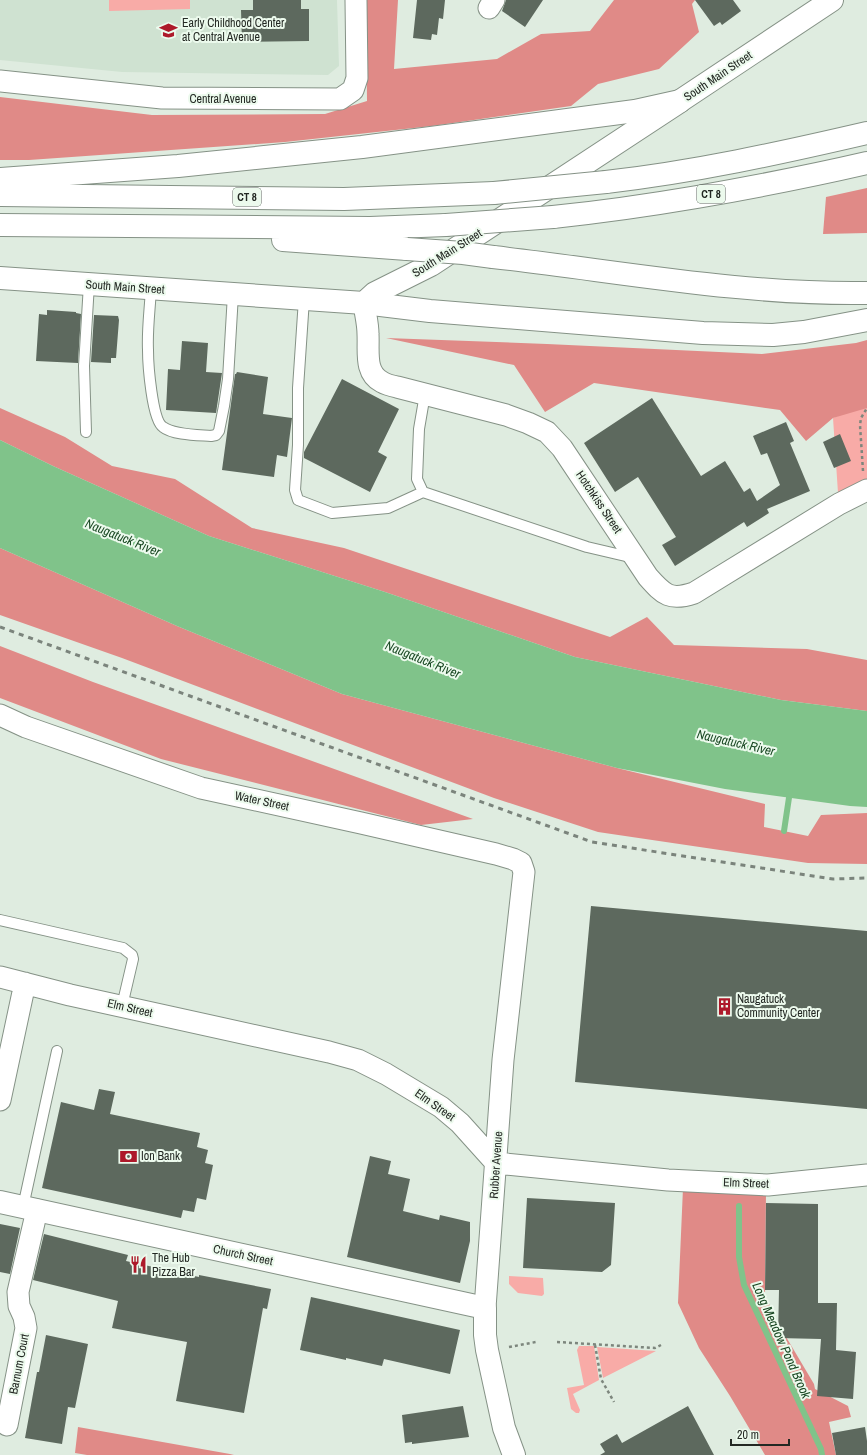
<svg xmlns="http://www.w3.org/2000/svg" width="867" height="1455" viewBox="0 0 867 1455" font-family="'Archivo Narrow',sans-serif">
<rect width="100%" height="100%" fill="#dfece0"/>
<path fill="#cfe2d1" d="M0,0H337L339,66L328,75L122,72L0,60Z"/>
<path fill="#f8aba7" d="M109,0H190V9L109,11Z
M867,404V482L838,493L833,418Z
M509,1276L543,1278L544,1294L542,1296L518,1293L509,1284Z
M579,1346H594L599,1380L573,1394L580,1410L579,1413H576L571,1409L567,1388L584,1385L577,1350Z
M597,1347L656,1351L603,1378Z"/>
<path fill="#e08a87" d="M366,0H398L394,69L497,59L541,34L590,31L614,0H695L692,4L699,32L659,69L598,84L571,106L432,126L285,142L29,160H0V97L152,115L325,114L367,101Z
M867,188V233L823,234L826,197Z
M386,338L547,344L762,354L856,343L867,340V408L833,418L806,441L780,410L594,383L545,412L514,365Z
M0,408L65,437L112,466L175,479L252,528L344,548L610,637L647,617L674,645L807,649L867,660V711L781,700L575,657L385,592L209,536L53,466L0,440Z
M0,548L177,626L342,694L617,768L765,804L764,827L808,836L821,815L867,813V864L808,863L598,832L494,798L122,658L0,615Z
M0,646L93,682L473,819L421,825L161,759L0,698Z
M683,1188L766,1192L765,1294L776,1320L814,1384L815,1389L848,1406L851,1417L829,1422L836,1455H765L730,1396L699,1348L678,1303Z
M78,1427L230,1454L234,1455H87L75,1453Z"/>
<path fill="#80c38a" d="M0,440L53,466L209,536L385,592L575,657L781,700L867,711V807L850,806L725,789L617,768L342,694L177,626L0,548Z"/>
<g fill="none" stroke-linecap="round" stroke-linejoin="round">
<path stroke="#80c38a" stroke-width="6" d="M784,831L790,791
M739,1206V1257L744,1285L821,1449L822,1455"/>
</g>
<path fill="#5d695e" d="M253,0H301V9H309V41L242,42L241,10H253Z
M417,0H445L443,19L439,18L437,35L432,34L431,40L413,38Z
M506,0H543L525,27L502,11Z
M695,0H733L741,11L722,25L720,22L714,26Z
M47,310L76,312V313L81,314L78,363L36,361L39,314L47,315Z
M94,315L118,316L119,320L116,358H111V363L91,362Z
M182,341L208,343L206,372L222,373L216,413L166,410L168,369L180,370Z
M237,372L268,377L263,414L292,418L287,457L277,455L274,477L222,470L235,374H236Z
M342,379L399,409L378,452L387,457L370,492L304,458V452Z
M652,398L701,476L725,461L744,492L750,488L757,501L780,485L767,453L761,455L753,436L786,422L794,441L790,443L810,491L767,509L769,513L747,527L744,522L675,566L662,545L676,537L638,477L615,492L584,443Z
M840,434L851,461L834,468L823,442Z
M591,906L867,931V1109L575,1082Z
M99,1089L115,1092L110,1114L200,1133L197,1147L208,1150L205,1163L213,1165L206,1200L197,1198L194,1212L183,1210L181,1218L42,1188L61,1102L94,1110Z
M370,1156L391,1161L388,1174L410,1179L403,1211L439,1220L440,1215L470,1222V1241L460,1283L347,1257Z
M527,1198L615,1203L611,1265L602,1272L523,1268Z
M766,1203L818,1204V1303H837L836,1350L856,1352L853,1399L817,1396L821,1339L778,1338L779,1290H765Z
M0,1224L20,1228L10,1274L0,1272Z
M44,1234L128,1255L126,1261L199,1277V1275L271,1289L267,1309L263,1308L244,1413L176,1401L187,1342L112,1328L118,1301L33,1280Z
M311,1297L460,1330L450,1374L384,1359L382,1366L346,1358V1360L300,1350Z
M46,1335L88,1344L75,1408L68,1407L62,1444L25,1438L37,1372H39Z
M463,1406L469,1437L412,1444V1442L405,1443L402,1415Z
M688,1406L714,1455H600L605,1452L600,1444L617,1434L622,1443Z
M865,1427L867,1441V1455H836L832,1433Z"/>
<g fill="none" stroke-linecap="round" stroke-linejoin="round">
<defs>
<path id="service" d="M151,288C150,309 147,329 148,350C148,364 152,420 163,427C173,435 198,435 211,436L216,435L219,431L224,406L228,379L233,294
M304,299L298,388V445L295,490L298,500L332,513L388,508L423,492
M425,394L419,429L417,479L423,492L587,547L634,558
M86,432L84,366L89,284
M0,920L123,948L132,955L133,959L122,1006
M23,1207L57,1051"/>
<path id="minor" d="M489,8L494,0
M0,81L162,98L340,99L353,90L357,78L356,0
M364,303C365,313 368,323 368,334C369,351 364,373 382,382C387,385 392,386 397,387L506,415L528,423L547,432L562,448L648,577C664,595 670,601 694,593L839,504L867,490
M0,715L26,727L201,788L361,823L496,854L513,859L521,863L524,872L503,1060L485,1308
M0,977L70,995L329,1052L358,1060L386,1074L441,1107L460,1123L496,1163L668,1180L768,1185L867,1175
M0,1100L25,983
M7,1425L26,1328L24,1317L19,1306L18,1292L37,1210"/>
<path id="tertiary" d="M0,1202L485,1308V1335L487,1350L504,1428L514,1455"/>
<path id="secondary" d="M0,278L364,303L375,293L431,265L679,102"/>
<path id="primary" d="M680,101L832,0"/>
<path id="motorway" d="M0,179L178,166L362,147L635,111L680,101
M606,182C694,172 781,153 867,133
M0,195L344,199L494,193
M553,217C602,212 650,205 697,197C754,187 811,176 867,163
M0,225L370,228L446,225
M283,240L407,249
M493,257C617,271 742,295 867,293
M364,303L430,311L703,333L773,335L804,332L867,320"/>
</defs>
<use href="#service" stroke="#859286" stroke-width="12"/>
<use href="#minor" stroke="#859286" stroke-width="23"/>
<use href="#tertiary" stroke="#859286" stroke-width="24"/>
<use href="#secondary" stroke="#859286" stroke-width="24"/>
<use href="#primary" stroke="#859286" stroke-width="24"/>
<use href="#motorway" stroke="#859286" stroke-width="24"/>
<path stroke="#7d867d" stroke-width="2.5" stroke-dasharray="3 3" stroke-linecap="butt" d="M863,471L860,425L861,418L867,408
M557,1342L655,1348L661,1345
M595,1345L601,1379L614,1402
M509,1347L536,1342"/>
<use href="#service" stroke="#fff" stroke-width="10"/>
<use href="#minor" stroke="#fff" stroke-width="21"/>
<use href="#tertiary" stroke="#fff" stroke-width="22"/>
<use href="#secondary" stroke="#fff" stroke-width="22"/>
<use href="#primary" stroke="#fff" stroke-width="22"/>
<use href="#motorway" stroke="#fff" stroke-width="22"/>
<path stroke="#7b847c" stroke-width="3" stroke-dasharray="5 5" stroke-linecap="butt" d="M0,627L592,842L833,879L867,878"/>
<defs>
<path id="motorway-bridge" d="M494,193L606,182
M446,225L553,217
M407,249L463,253L493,257"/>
</defs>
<use href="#motorway-bridge" stroke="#859286" stroke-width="24" stroke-linecap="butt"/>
<use href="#motorway-bridge" stroke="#fff" stroke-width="22"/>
</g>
<defs>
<symbol id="school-bare" viewBox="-9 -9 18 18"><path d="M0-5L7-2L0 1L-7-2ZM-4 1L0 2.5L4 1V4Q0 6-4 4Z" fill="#ad192a" stroke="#ecfaed" stroke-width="2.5" paint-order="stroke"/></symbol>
<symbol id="building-bare" viewBox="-9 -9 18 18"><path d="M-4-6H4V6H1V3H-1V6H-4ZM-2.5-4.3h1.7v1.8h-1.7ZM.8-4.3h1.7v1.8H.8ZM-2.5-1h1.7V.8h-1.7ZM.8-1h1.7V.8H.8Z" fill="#ad192a" stroke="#ecfaed" stroke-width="2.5" paint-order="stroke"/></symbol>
<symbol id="bank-bare" viewBox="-9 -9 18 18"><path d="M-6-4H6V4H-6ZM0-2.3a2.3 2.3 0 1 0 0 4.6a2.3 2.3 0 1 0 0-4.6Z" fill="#ad192a" stroke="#ecfaed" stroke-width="2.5" paint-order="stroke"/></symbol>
<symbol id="restaurant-bare" viewBox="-9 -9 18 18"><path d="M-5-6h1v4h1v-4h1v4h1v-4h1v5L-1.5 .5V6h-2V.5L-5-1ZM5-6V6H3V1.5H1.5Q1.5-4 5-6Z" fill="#ad192a" stroke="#ecfaed" stroke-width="2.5" paint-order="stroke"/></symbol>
</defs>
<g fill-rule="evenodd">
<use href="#school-bare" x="156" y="18" width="25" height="25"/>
<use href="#building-bare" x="712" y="994" width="25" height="25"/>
<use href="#bank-bare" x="116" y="1144" width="25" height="25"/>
<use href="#restaurant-bare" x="126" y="1252" width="25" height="25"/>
</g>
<g text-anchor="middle" stroke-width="4" stroke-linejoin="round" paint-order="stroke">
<g fill="#ecfaed" stroke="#5f6760" stroke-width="1">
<rect x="697" y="185" width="28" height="18" rx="3"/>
<rect x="233" y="188" width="28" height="18" rx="3"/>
</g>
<g font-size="11" font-weight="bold" fill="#232823">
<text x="711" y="198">CT 8</text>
<text x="247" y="201">CT 8</text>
</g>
<g font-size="12" fill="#232823" stroke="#ecfaed" text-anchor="start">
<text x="182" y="27">Early Childhood Center<tspan x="182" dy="14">at Central Avenue</tspan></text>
<text x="737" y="1003">Naugatuck<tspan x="737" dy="14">Community Center</tspan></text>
<text x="141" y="1160">Ion Bank</text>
<text x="152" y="1262">The Hub<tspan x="152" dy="14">Pizza Bar</tspan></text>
</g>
<g font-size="12" fill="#232823" stroke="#ecfaed">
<text transform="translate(718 76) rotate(-34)" y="4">South Main Street</text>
<text x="223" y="103">Central Avenue</text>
<text transform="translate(447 253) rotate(-32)" y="4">South Main Street</text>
<text transform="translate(125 287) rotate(4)" y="4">South Main Street</text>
<text transform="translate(599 502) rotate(56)" y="4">Hotchkiss Street</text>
<text transform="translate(262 801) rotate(12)" y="4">Water Street</text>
<text transform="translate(130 1008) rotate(13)" y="4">Elm Street</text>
<text transform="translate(435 1105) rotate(35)" y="4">Elm Street</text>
<text transform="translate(496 1165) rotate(-86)" y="4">Rubber Avenue</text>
<text transform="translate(746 1183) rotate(2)" y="4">Elm Street</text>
<text transform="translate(243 1255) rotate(12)" y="4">Church Street</text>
<text transform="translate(19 1364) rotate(-79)" y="4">Barnum Court</text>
</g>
<g font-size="13" font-style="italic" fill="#194823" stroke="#ecfaed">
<text transform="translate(123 537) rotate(22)" y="5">Naugatuck River</text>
<text transform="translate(423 659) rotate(22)" y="5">Naugatuck River</text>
<text transform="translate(736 742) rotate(13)" y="5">Naugatuck River</text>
<text transform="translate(782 1340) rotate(66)" y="5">Long Meadow Pond Brook</text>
</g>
</g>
<path d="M731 1439v6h58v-6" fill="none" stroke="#232823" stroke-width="2"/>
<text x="737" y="1439" font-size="12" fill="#232823" stroke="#ecfaed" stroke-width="3" paint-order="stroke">20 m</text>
</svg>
